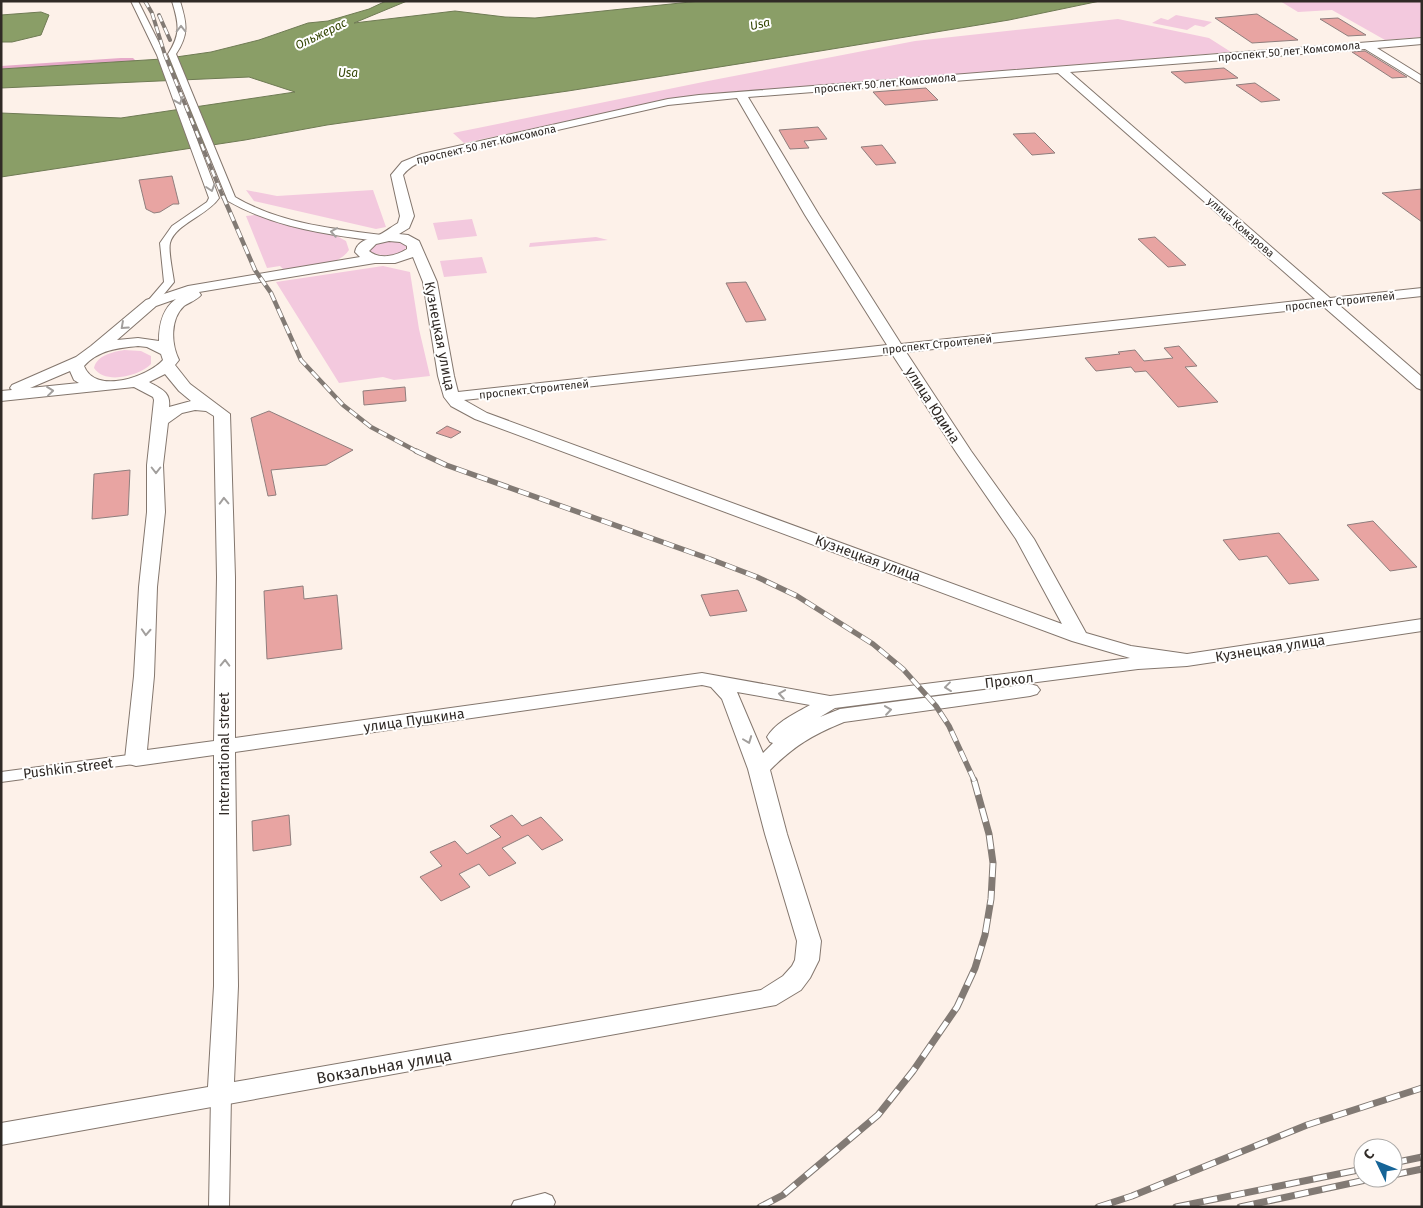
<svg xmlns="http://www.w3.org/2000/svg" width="1423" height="1208" viewBox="0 0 1423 1208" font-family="'Fira Sans',sans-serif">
<rect width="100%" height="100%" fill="#fdf1e9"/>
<path fill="#f3c9de" d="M1280,1H1422V37L1385,40L1332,10L1298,12Z
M1176,15L1212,22L1204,27L1195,25L1187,30L1152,23L1161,18L1168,20Z
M1118,19L1209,38L1231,52L676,98L464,143L453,133L708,81L915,41Z
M246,190L277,196L373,190L386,227L376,229L254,201Z
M255,215L335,235L346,241L349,250C337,268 304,267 284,270L280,266L267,268L246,216Z
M472,219L477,236L438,240L433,223Z
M596,237L608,240L529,247L530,243Z
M381,241H400L407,246C402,258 382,257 371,252L370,247Z
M482,257L487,273L444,277L440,261Z
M383,266L410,272L419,329L430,376L394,380L383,377L339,383L276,282Z
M124,350L141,351L151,356V364C139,376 105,385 94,368C97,355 113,352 124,350Z"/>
<path fill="#e6aac9" d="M121,58H133L136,61L1,69V66Z"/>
<path fill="#8a9e67" stroke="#6f7b54" d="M386,1H407L354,23L455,11L505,17L535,18L700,1H1100L1009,20L820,51L568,91L327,125L245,140L1,177V113L121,118L295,92L249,77L1,88V69L162,59L211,52L259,40L308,23L328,21L369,9Z
M41,12L49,15L41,35L12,42H1V15Z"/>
<path fill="#e8a4a2" stroke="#8f7e7d" d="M1257,14L1298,40L1252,43L1215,18Z
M1338,18L1366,35L1348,36L1320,19Z
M1365,51L1407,77L1392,78L1352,52Z
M1224,68L1238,78L1185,83L1171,72Z
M1255,83L1280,100L1261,102L1236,85Z
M926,88L938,100L885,105L873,92Z
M818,127L827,139L804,141L809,148L790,149L779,130Z
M1035,133L1055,153L1032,155L1013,134Z
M882,145L896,163L876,165L861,147Z
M172,176L179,204H173L160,212L154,213L146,209L139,180Z
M1422,189V222L1382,193Z
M1155,237L1186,265L1168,267L1138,239Z
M746,282L766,320L746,322L726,283Z
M1179,346L1197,366L1185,367L1218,402L1178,407L1146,371L1135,372L1131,367L1096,371L1085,358L1120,354L1118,352L1135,350L1144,361L1173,358L1164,348Z
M405,387L406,401L364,405L363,391Z
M269,411L353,450L326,465L271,470L276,495L268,496L251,418Z
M447,426L461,432L451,438L436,433Z
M130,470L128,515L92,519L94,474Z
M1373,521L1417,567L1390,571L1347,525Z
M1279,533L1319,580L1289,584L1267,556L1239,560L1223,540Z
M303,586L304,599L337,595L342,649L267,659L264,591Z
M738,590L747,611L710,616L701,595Z
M289,815L291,845L253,851L252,821Z
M512,815L522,826L541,817L563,840L542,850L528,835L502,848L516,863L489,876L479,864L459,874L470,887L441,901L420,877L442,866L430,852L455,841L467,854L501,837L490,826Z"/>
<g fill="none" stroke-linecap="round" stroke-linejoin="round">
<defs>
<path id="street" d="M131,1H138L165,55L219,198C208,215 175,224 170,243C168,251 173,273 174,282L155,305L151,306L146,303L164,282L160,243L172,226L207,202L209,198L157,55Z
M172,1H180C187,24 189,34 176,54L235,197C279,223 332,229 382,235L385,236V240C376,242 364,239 355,238C311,232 266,223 228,201L168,54C181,34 179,24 172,1Z
M136,754L141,755L144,759L141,763L1,782V772Z
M221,1087L228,1090L231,1095L229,1207H209L211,1095L214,1090Z
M545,1193L552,1196L555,1202L553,1207H511L514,1201Z"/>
<path id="secondary" d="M1422,38V44L1377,48L1422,76V84L1365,49L1070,72L1330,298L1422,288V296L1339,305L1422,377V390L1417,388L1324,307L906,352L971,451L1034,539L1086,633L1131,646L1187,654L1422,619V631L1187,666L1138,669L835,708L820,717L840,709L1030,684L1037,686L1040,690L1037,694L1030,696L844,722C812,735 794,746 770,770L787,834L821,941L819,960L810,978L801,990L776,1005L1,1145V1123L208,1087L214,986V755L136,766L129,764L125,759L134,676L139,587L147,512V465L154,400L153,397L134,387L1,401V391L12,390L10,388L12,385L76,357L91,346L146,300L188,286L360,257L355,252C357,241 368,239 377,236C384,233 391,227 398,223L400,216L391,175L402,162L422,154L668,99L699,95ZM1058,73L1315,299L901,344L819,215L748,97ZM737,98L805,215L887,345L458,392L454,376L437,282L419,241L408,235L399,234L409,228L414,216L403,175C410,166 419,162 429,159L668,105ZM389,241L400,242L407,246V249C396,256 380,260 369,251L376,244ZM413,257L423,282L438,376L444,397L451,406L475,419L1072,641L1130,658L830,696L702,673L235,738V577L230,414L190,384L175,365L179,360C171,344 170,319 184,306C190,302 197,300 201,295L199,292L375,263H395ZM176,299C162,309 159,325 159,341L138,338L117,340L156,306ZM138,346L147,347L161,354L163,360C148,377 95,395 84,366C98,350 118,348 138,346ZM892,354L956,452L1016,539L1062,624L487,413L464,400ZM70,371L74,380L79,383L30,388ZM165,374L179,391L191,401L169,407C171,392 161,389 149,382ZM195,410L206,411L214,416L217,577L214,741L147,750L154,676L157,587L165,512L163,465L168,423L182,413ZM702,685L711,687L722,699L748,769L765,834L797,941L795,960L792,966L783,976L761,990L234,1082L238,986L235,752ZM737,692L810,705C796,713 776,722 767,737L770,742L773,743L763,753Z"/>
</defs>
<use href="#street" stroke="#83766d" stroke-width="2"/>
<use href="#secondary" stroke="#83766d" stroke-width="2"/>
<use href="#street" fill="#fff" fill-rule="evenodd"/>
<use href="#secondary" fill="#fff" fill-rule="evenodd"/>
<defs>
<path id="rail-far3" d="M145,1L152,13L165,55L223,197
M159,15L170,40"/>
<path id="rail-far2" d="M223,196L255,270L271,293L301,360L343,405L371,427L418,452"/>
<path id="rail-far1" d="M416,451L446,465L710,559L757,577L797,596L873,644L903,669L936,706L949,726L975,782"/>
<path id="rail" d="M1393,1163L1422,1157
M1393,1175L1422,1169
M760,1207L783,1195L878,1115L913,1071L957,1007L975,968L985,935L991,899L993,863L989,834L974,780
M1098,1207L1132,1196L1307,1125L1422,1088
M1176,1207L1363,1169
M1240,1207L1375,1178"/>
</defs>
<use href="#rail-far3" stroke="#827a74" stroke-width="4"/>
<use href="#rail-far2" stroke="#827a74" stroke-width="4.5"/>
<use href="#rail-far1" stroke="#827a74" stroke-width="5.5"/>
<use href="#rail" stroke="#827a74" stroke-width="7"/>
<use href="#rail-far3" stroke="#fff" stroke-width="2.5" stroke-dasharray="7" stroke-linecap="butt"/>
<use href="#rail-far2" stroke="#fff" stroke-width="3" stroke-dasharray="9" stroke-linecap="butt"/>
<use href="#rail-far1" stroke="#fff" stroke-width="4" stroke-dasharray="11" stroke-linecap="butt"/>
<use href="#rail" stroke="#fff" stroke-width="5" stroke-dasharray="14" stroke-linecap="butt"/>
</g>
<defs><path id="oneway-chevron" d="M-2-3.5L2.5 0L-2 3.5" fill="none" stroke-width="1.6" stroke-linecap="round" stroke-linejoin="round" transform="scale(1.25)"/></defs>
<g stroke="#a29f9d">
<use href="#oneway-chevron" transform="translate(181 29) rotate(-90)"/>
<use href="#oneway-chevron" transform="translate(179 101) rotate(68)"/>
<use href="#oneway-chevron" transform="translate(211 188) rotate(72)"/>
<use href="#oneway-chevron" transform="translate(334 232) rotate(-170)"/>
<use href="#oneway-chevron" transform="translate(124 326) rotate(138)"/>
<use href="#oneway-chevron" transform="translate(50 391) rotate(-6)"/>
<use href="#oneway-chevron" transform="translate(156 470) rotate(90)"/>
<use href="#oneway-chevron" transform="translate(224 501) rotate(-92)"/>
<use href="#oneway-chevron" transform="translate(146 632) rotate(93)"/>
<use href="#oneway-chevron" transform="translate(225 663) rotate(-89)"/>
<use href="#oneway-chevron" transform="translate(948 687) rotate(173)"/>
<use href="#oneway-chevron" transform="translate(782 694) rotate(-171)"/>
<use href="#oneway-chevron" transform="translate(888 710) rotate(-8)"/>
<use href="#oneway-chevron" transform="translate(748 740) rotate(69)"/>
</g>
<g text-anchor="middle" stroke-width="4" stroke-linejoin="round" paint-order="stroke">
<g font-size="11" fill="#302a26" stroke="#fff">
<text transform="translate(1289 51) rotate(-5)" y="4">проспект 50 лет Комсомола</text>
<text transform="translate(885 83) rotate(-5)" y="4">проспект 50 лет Комсомола</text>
<text transform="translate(486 144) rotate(-13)" y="4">проспект 50 лет Комсомола</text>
<text transform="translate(1241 227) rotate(41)" y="4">улица Комарова</text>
<text transform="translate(1340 301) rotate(-6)" y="4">проспект Строителей</text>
<text transform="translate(937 344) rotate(-6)" y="4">проспект Строителей</text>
<text transform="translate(534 389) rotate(-6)" y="4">проспект Строителей</text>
</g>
<g font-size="12" font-style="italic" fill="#354705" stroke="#fff">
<text transform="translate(760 24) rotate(-13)" y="4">Usa</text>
<text transform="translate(321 34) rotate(-26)" y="4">Ольжерас</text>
<text x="348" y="77">Usa</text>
</g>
<g font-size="14" fill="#302a26" stroke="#fff">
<text transform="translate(440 336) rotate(79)" y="5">Кузнецкая улица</text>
<text transform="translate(933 405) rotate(57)" y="5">улица Юдина</text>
<text transform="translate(868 558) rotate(20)" y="5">Кузнецкая улица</text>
<text transform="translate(1270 648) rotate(-9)" y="5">Кузнецкая улица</text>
<text transform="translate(1009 680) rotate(-7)" y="5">Прокол</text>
<text transform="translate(414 720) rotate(-8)" y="5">улица Пушкина</text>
<text transform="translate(224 754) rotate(-90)" y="5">International street</text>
<text transform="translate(68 768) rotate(-7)" y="5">Pushkin street</text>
</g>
<g font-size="16" fill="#302a26" stroke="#fff">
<text transform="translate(384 1066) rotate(-10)" y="6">Вокзальная улица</text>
</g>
</g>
<rect width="1423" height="1208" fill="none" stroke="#302a26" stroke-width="5"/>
<g transform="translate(1378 1163) rotate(313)"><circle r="24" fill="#ffffff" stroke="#acaaa8"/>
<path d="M0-4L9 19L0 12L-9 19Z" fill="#166497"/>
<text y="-8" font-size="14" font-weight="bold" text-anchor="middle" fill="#302a26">С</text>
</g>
</svg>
